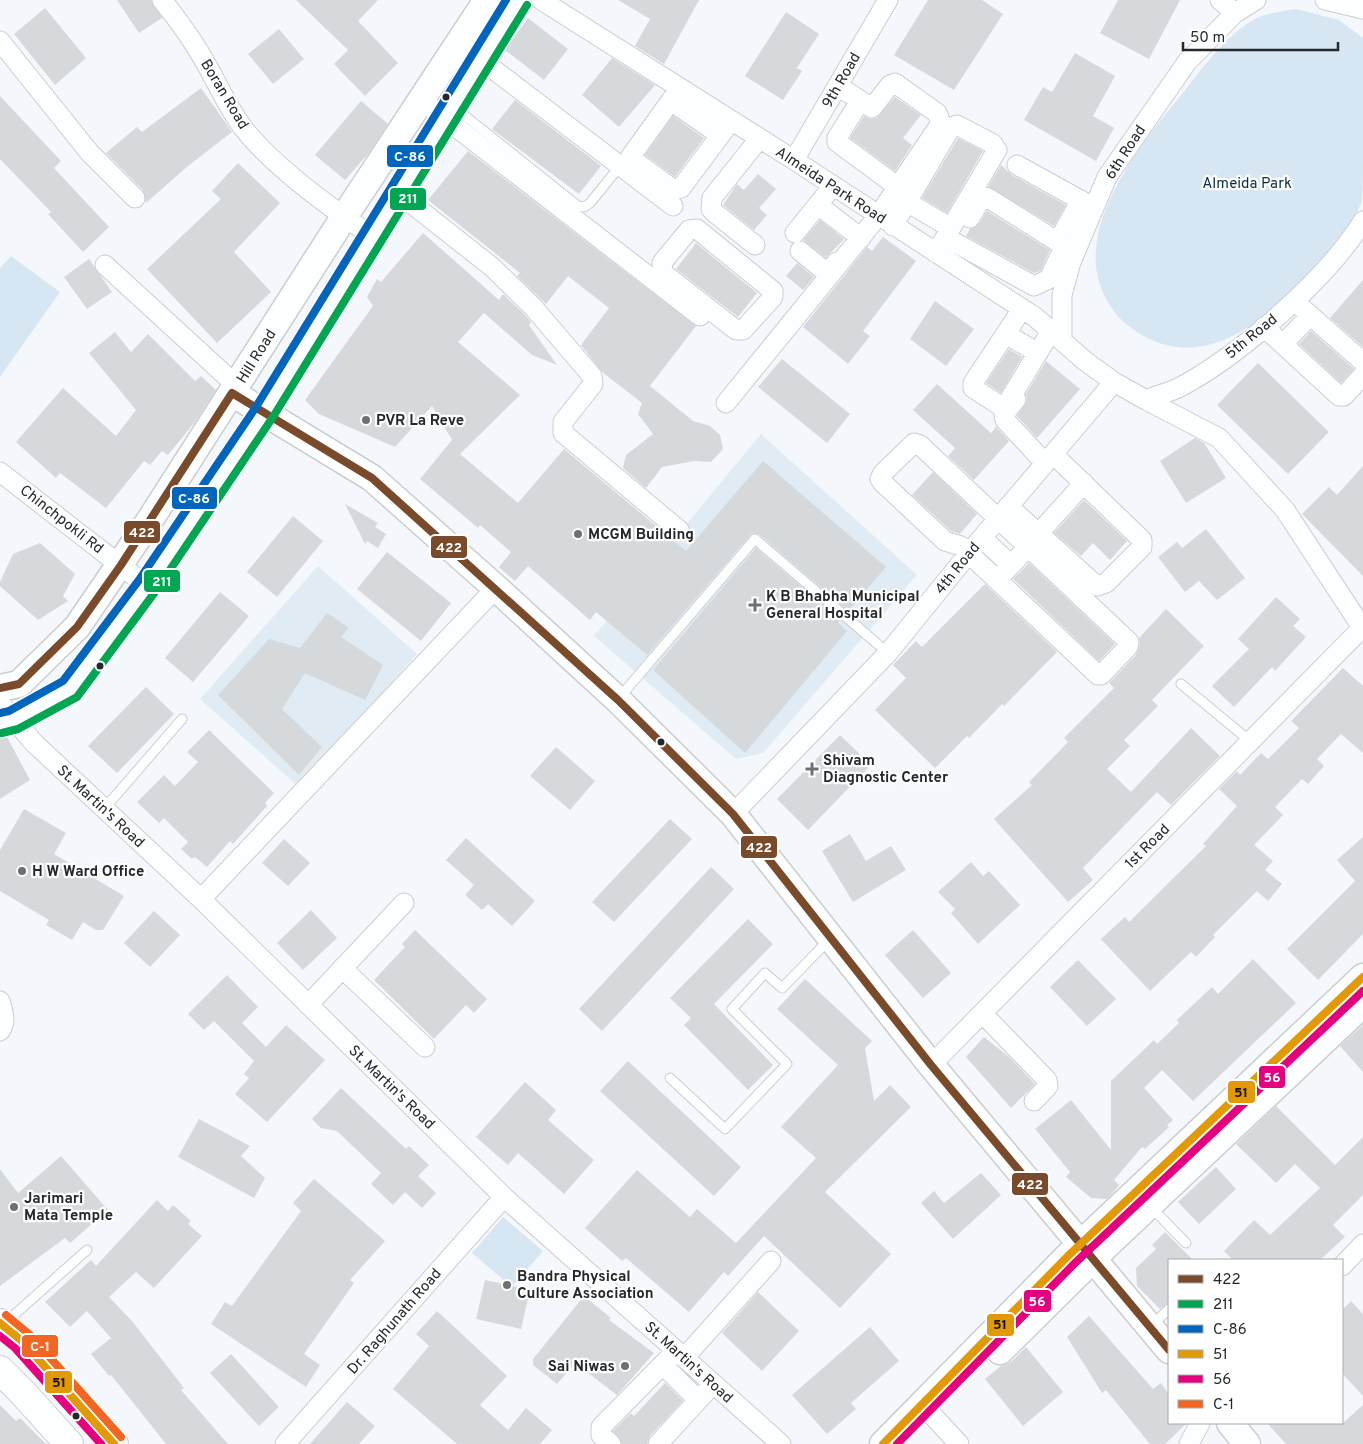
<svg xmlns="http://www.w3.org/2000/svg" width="1363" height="1444" viewBox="0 0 1363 1444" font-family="Overpass,sans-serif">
<rect width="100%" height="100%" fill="#f4f8fc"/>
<path fill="#e0ebf3" d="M761,434L917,575L763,753L736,759L594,636Z
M318,566L417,654L299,787L200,699Z"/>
<path fill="#d6e7f3" d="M1296,9L1339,20L1363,38C1363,79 1363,120 1363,161C1363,173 1363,190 1362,201C1352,228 1329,251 1310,272C1262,326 1194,380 1126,324C1105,306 1093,277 1096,249C1099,202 1139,146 1169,110C1193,82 1224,34 1257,18C1269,13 1283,11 1296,9Z
M11,256L60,292L0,377V268Z
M503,1217L543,1251L512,1287L472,1253Z"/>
<path fill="#d5d9dc" d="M117,0H151L162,18L139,33Z
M296,0H378L358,21L398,63L365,96L334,64L348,50Z
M618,0H699L664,64L635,46L650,19Z
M928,0H982L1003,14L954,90L894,55Z
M1118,0H1180L1149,59L1100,33Z
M45,8L86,58L55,85L14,34Z
M786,12L819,34L797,68L802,71L783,100L745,76Z
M528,18L568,49L544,80L505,50Z
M279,29L304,59L273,84L248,54Z
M1075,53L1115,76L1093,116L1114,128L1096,161L1024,120L1043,87L1052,92Z
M612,58L655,85L619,127L582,95Z
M201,88L232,132L188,166L146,203L143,190L106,153L137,127L142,132Z
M0,96L61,161L54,168L109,227L83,252L48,214L51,212L0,159Z
M895,97L921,115L903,138L912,145L895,171L850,138L864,116L871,119L877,118Z
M515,100L601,166L579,194L492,129Z
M361,101L388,124L368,154L345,180L315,155Z
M673,116L704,138L675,177L645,155Z
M958,138L983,151L947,213L922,198Z
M468,151L696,326L650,386L693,421L710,426L720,435L723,449L711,462L694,461L662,467L646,488L623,468L626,455L653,434L638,414L642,403L602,372L581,345L609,308L568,276L546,304L517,276L520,273L428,200Z
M238,163L280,203L234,252L271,292L217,343L147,269L221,199L212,191Z
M1001,165L1012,175L1066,205L1054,226L988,187Z
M758,174L776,189L759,208L767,215L754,230L723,205L737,184L744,190Z
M987,211L1050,250L1041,271L1034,273L966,236L970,229L979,224Z
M820,220L844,239L826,258L803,240Z
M423,233L499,300L503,294L525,315L531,322L529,325L557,365L532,355L484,313L458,342L520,395L460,454L518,503L564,449L686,551L763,461L886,567L848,611L759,534L752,533L647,655L596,612L590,620L528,566L515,581L499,567L511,552L480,525L478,528L420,479L452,440L432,406L395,447L319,414L305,400L373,306L367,297L377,279L381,282Z
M883,237L916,261L863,331L870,336L848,364L803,327L867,247L872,251Z
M696,243L757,293L738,317L676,269Z
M89,259L112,292L87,309L64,277Z
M797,263L814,277L803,290L786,276Z
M1363,280V347L1330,318Z
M935,301L974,329L946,366L910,339Z
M1311,331L1354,369L1341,383L1299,344Z
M115,332L131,352L148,334L195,381L201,376L216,390L195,422L168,455L162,451L150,465L144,461L106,508L60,473L56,478L16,442L63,388L116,436L136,410L89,353Z
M1009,349L1022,357L1001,393L986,383Z
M782,359L850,414L827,443L758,387Z
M1046,361L1080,389L1037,438L1017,416L1027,401L1026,394Z
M1258,363L1329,432L1288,474L1217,405Z
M937,384L991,433L996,427L1009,441L974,480L948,456L955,448L913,410Z
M1195,438L1204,443L1226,478L1186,503L1160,461Z
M1363,466V576L1302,514L1329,487L1337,495Z
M933,472L977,514L960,534L951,531L912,495Z
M1084,500L1127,541L1110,560L1093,543L1081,556L1054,533Z
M345,504L378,523L375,527L386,534L378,548L367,541L365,544Z
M293,516L323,541L277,597L247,572Z
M1206,529L1245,578L1217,600L1199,581L1185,592L1158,557L1177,542L1182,548Z
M40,543L75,574L63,596L68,601L38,620L0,586V582L13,554Z
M756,548L840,620L838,623L847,631L745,753L653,670Z
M387,552L451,603L421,641L357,589Z
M1029,563L1115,644L1099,661L1013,579Z
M985,584L1057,652L1004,706L1002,704L969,738L967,736L935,768L875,710L906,678L893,665L916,641L922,647Z
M220,592L249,616L193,682L165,658Z
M1276,597L1300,619L1293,626L1306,637L1275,671L1272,667L1234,707L1212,686L1249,649L1238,639Z
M1166,609L1204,646L1152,700L1158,706L1124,740L1130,746L1107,769L1131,792L1191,728L1220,756L1171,805L1157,792L1083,868L1093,880L1068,902L994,819L1032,785L1029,782L1068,742L1064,738L1114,688L1109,683L1136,655L1140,644L1139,638Z
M327,613L349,628L341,637L383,665L365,700L305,673L282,709L322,747L299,775L218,695L269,639L300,648Z
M1343,668L1363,686V753L1341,734L1317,759L1324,766L1308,784L1302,779L1275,807L1283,815L1254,845L1273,861L1265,870L1282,884L1268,901L1257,891L1213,935L1215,937L1196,957L1191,952L1150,991L1101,939L1125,917L1129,922L1206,846L1203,844L1237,806L1219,789L1237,771L1240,775L1261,753L1268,759L1299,728L1291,721Z
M146,687L174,714L117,773L88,746Z
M209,730L274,793L265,803L267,806L233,844L230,841L207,867L195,857L192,859L181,849L188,842L164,818L159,823L137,802L164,775L175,786L198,762L187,752Z
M840,735L871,765L808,830L777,799Z
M7,737L30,780L0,799V738Z
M556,747L595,781L570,810L530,776Z
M24,809L66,833L54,854L124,896L103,930H96L83,922L72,940L46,925L49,920L0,891V850Z
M670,819L692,839L614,922L592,902Z
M850,834L866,861L891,846L906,870L853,902L822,851Z
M1363,837V934L1318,980L1287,949L1355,881L1337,860Z
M466,838L535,901L512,926L488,904L482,910L465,895L474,885L446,860Z
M284,839L310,863L288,886L262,863Z
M971,862L983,876L989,871L1020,905L978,944L951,913L955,909L938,892Z
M711,867L734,889L602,1031L579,1009Z
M311,910L337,938L303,970L277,943Z
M154,911L180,935L150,967L124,943Z
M748,919L773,944L714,1004L773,1065L748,1090L684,1025L691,1018L670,998Z
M415,930L487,999L474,1013L466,1005L434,1039L374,980L405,947L402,944Z
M913,930L951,973L923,998L885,955Z
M1253,959L1296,1003L1193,1101L1162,1070L1144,1088L1173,1120L1167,1125L1169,1127L1145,1149L1142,1147L1114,1180L1119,1185L1111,1195L1107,1199L1091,1198L1066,1177L1070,1172L1035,1129L1071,1100L1111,1150V1081L1154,1040L1157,1044L1179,1023L1177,1020L1212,987L1218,994Z
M1078,960L1116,999L1087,1026L1050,987Z
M227,975L258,1007L242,1023L266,1047L286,1025L325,1060L267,1122L235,1094L249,1078L244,1074L254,1061L214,1021L204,1030L188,1014Z
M805,979L872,1041L865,1048L874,1101L890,1085L911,1107L825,1192L891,1254L840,1308L764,1236L728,1276L724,1272L689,1312L626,1258L622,1261L585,1228L637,1170L690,1217L697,1209L736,1243L816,1158L781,1127L838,1065L777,1009Z
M1363,1025V1072L1340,1046Z
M984,1037L1009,1057L1035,1084L1011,1108L966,1057Z
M628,1061L741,1167L714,1196L600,1091Z
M525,1082L556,1110L548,1120L594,1160L564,1194L518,1153L508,1165L476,1137Z
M341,1088L406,1149L409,1146L429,1165L418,1176L436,1193L422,1208L405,1192L393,1205L371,1184L381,1173L337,1131L321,1128L312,1119Z
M1276,1106L1335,1165L1363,1137V1195L1333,1225L1345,1237L1320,1260H1233L1224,1251L1254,1220L1270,1235L1320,1188L1295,1164L1276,1183L1236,1144Z
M199,1119L250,1146L241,1156L265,1178L254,1198L178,1157Z
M61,1156L108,1210L70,1243L65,1238L0,1286V1169L18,1193Z
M1216,1167L1236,1189L1199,1224L1178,1202Z
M981,1173L1001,1195L953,1239L921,1203L934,1191L944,1203Z
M314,1179L385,1241L350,1280L354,1283L304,1354L320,1365L306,1387L211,1324L225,1302L232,1306L301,1211L293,1203Z
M157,1200L168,1211L173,1205L191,1221L188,1224L202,1236L154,1288L136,1272L109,1297L132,1321L184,1388L181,1390L228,1444H166L111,1375L109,1376L91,1354L111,1338L87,1311L70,1327L45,1302L91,1260L96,1266Z
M1165,1232L1193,1260H1169V1303L1160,1309L1137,1286L1136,1268L1156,1249L1152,1245Z
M485,1280L530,1290L521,1329L476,1319Z
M758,1292L799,1331L762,1371L722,1333Z
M584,1296L611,1318L609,1320L654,1353L617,1395L575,1363L557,1384L533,1365V1359Z
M1351,1301L1363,1314V1396L1342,1373V1310Z
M437,1311L507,1376L480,1405L508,1430L526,1408L552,1430L540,1444H457L393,1389L429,1346L416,1334Z
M1089,1316L1153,1389L1161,1383L1169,1395V1423H1187L1165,1444H1150L1106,1390L1102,1393L1067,1337Z
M870,1327L899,1361L851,1403L856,1409L827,1434L792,1395Z
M1026,1347L1063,1392L1023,1426L985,1379L1001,1366L1011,1362Z
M231,1354L279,1407L259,1426L210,1373Z
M665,1383L683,1401L650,1436L647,1444H622L613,1431L631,1413L634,1416Z
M347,1402L375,1426L359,1444H310Z
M0,1405L16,1421L20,1418L46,1444H0Z
M1363,1405V1444H1286L1267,1423H1343Z"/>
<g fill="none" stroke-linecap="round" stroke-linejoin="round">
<defs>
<path id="lane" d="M455,108L578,206L584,207L590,203L620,166
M1181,684L1250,741
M619,698L755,539L888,653
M104,809L182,719
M670,1078L725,1129L787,1064L732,1009L765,973L782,988L829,940
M1151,1207L1186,1243
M5,1323L87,1250
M1151,1326L1169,1309"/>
<path id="street" d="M162,0C180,22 196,45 209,69C220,89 230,111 244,129C274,167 332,209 372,236
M541,0L794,160L1035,317L1085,361L1114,382L1146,400C1158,395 1171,392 1182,386C1241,354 1328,278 1363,221
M1220,0L1235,13
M1325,0L1363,9
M0,41L89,152L135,198
M481,60L673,206
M680,88L631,156L633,160L674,190L681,188L731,121
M421,100L700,316
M671,101L720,135
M860,101L837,138V142L898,187
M794,160L888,0
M1017,165L1093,207
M398,193L492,267L533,307L592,376L593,384L563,422V433L679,530
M907,202L951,228
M818,205L861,238
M970,218L980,201L984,197L988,198L1074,252
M893,226L951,127L957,125L993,144L997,150L936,253
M697,229L773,291V297L743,330H736L663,273L662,263L665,259L689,230Z
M795,233L833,186
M1061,236L1081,200
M956,243L1034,286L1049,279L1064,247
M755,245L715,213L711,209L712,198L759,139
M800,251L827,273L837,262
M105,265L237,386
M1294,301L1363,362
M1022,309L973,383V388L1002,407H1005L1051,331
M1264,327L1339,396H1344L1363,375
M1006,334L1038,353
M1062,341V295L1071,262L1107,177L1187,62L1235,13L1256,0
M1283,344L1310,316
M1016,399L1004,415L1005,420L1045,463
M1146,400L1219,438L1285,510L1363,629
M726,403L878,216L941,123L937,113L895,83L890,85L872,108L838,86
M914,443L920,445L1129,642L1128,647L1101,675H1098L961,546L945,541L882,482L880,479L883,473Z
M0,472L147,586
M1008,506L1097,586L1106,583L1142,547V540L1053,454
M1038,534L1084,483
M982,538L1011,565
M997,580L1028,547
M0,703L34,743L201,899L504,1197L781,1444
M733,814L888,653L969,553L1114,382
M201,899L496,588
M342,968L425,1047
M0,1001C3,1011 7,1022 0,1031
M308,1005L404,903
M982,1013L1047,1080L1048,1086L1034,1101
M931,1065L1363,627
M1342,1266L1363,1244
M684,1358L771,1261
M663,1365L698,1400
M922,1404L959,1444
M285,1444L504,1197
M611,1444L601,1435V1427L676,1351
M658,1444L713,1384
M1189,1444L1200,1423"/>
<path id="secondary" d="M232,393L372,478L496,588L618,700L733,814L931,1065L1169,1350
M0,688L19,684L77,627L148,523L344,217L487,0
M0,723L13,720L70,689L147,586L264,412L518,0
M1000,1351L1107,1245L1363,1004
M1230,1423L1247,1444
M883,1444L1068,1256L1363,977"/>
<path id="primary" d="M0,1323L22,1341L114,1444
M0,1370L23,1393L69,1444"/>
</defs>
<use href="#lane" stroke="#caced1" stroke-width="11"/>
<use href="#street" stroke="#caced1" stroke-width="21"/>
<use href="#secondary" stroke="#caced1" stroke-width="29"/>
<use href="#primary" stroke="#caced1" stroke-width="30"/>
<use href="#lane" stroke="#fdfeff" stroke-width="9"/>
<use href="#street" stroke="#fdfeff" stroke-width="19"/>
<use href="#secondary" stroke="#fdfeff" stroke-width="26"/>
<use href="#primary" stroke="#fdfeff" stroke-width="28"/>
<defs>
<path id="bus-1" d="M0,688L19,684L77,627L121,565L232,393L372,478L618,700L733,814L931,1065L1169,1350"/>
<path id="bus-2" d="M2,733L18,729L77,697L155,592L273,417L527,5"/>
<path id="bus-3" d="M0,713L9,711L63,681L139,580L256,407L506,0"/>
<path id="bus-4" d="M0,1323L22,1341L114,1444
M883,1444L1068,1256L1363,977"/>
<path id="bus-5" d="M0,1336L15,1348L101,1444
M897,1444L1075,1263L1363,991"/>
<path id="bus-6" d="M6,1315L29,1334L121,1437"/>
</defs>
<use href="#bus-1" stroke="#fff" stroke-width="11"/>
<use href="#bus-2" stroke="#fff" stroke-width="11"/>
<use href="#bus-3" stroke="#fff" stroke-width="11"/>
<use href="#bus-4" stroke="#fff" stroke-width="11"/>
<use href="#bus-5" stroke="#fff" stroke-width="11"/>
<use href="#bus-6" stroke="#fff" stroke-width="11"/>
<use href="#bus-1" stroke="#7a4b2a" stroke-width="8"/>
<use href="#bus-2" stroke="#00a651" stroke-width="8"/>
<use href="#bus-3" stroke="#0065bd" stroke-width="8"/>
<use href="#bus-4" stroke="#e29904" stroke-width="8"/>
<use href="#bus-5" stroke="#e5007d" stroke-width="8"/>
<use href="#bus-6" stroke="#f26522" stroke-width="8"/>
</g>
<g fill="#25282b" stroke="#fff" stroke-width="2">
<circle cx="446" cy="97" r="4.5"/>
<circle cx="100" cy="666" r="4.5"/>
<circle cx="661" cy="742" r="4.5"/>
<circle cx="76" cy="1416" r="4.5"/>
</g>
<g fill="#6d7174" stroke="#fff" stroke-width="2">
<circle cx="366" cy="420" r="5"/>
<circle cx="578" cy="534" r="5"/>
<path d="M752.5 597.5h5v5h5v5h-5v5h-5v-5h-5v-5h5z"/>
<path d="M809.5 761.5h5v5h5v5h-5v5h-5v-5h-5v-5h5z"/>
<circle cx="22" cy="871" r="5"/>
<circle cx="14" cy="1207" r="5"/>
<circle cx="507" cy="1285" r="5"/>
<circle cx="625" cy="1366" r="5"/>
</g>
<g text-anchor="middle" stroke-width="4.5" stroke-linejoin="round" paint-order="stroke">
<g font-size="15" fill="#25282b" stroke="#fff">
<text transform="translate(841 80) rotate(-60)" y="5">9th Road</text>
<text transform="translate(225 94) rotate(59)" y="5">Boran Road</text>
<text transform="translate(1125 152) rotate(-57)" y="5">6th Road</text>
<text transform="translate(831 185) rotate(33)" y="5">Almeida Park Road</text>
<text transform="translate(1251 336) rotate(-39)" y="5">5th Road</text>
<text transform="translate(256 356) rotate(-58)" y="5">Hill Road</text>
<text transform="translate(62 519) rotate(38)" y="5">Chinchpokli Rd</text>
<text transform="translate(957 568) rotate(-51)" y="5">4th Road</text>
<text transform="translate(101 806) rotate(43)" y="5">St. Martin's Road</text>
<text transform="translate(1147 846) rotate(-45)" y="5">1st Road</text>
<text transform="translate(392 1087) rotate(44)" y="5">St. Martin's Road</text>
<text transform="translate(394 1321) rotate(-49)" y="5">Dr. Raghunath Road</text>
<text transform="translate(689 1362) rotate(42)" y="5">St. Martin's Road</text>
</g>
<g font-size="15" fill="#072e43" stroke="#fff">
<text x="1247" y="188">Almeida Park</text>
</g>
<g font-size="15" font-weight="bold" fill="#25282b" stroke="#fff" text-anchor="start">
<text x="376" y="425">PVR La Reve</text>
<text x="588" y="539">MCGM Building</text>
<text x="766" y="601">K B Bhabha Municipal<tspan x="766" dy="17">General Hospital</tspan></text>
<text x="823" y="765">Shivam<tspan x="823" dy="17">Diagnostic Center</tspan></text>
<text x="32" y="876">H W Ward Office</text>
<text x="24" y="1203">Jarimari<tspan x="24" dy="17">Mata Temple</tspan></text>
<text x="517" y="1281">Bandra Physical<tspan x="517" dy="17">Culture Association</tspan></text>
<text x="615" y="1371" text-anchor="end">Sai Niwas</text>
</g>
</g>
<g stroke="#fff" stroke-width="2">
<rect x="386" y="144" width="48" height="24" rx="5" fill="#0065bd"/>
<rect x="389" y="187" width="38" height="24" rx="5" fill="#00a651"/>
<rect x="171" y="486" width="47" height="24" rx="5" fill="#0065bd"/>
<rect x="123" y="520" width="38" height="24" rx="5" fill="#7a4b2a"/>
<rect x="430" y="535" width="38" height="24" rx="5" fill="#7a4b2a"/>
<rect x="143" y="569" width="38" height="24" rx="5" fill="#00a651"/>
<rect x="740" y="835" width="38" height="24" rx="5" fill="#7a4b2a"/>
<rect x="1258" y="1065" width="28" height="24" rx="5" fill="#e5007d"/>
<rect x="1227" y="1080" width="29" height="24" rx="5" fill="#e29904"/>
<rect x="1011" y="1172" width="38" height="24" rx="5" fill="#7a4b2a"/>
<rect x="1023" y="1289" width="29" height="24" rx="5" fill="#e5007d"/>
<rect x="986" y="1313" width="29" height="24" rx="5" fill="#e29904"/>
<rect x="21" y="1334" width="38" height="24" rx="5" fill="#f26522"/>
<rect x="44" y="1370" width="29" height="24" rx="5" fill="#e29904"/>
</g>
<g font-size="14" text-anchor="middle" font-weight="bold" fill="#fff">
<text x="410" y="161">C-86</text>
<text x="408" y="203">211</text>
<text x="194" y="503">C-86</text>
<text x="142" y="537">422</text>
<text x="449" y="552">422</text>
<text x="162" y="586">211</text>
<text x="759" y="852">422</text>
<text x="1272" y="1082">56</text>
<text x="1030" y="1189">422</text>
<text x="1037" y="1306">56</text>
<text x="40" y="1351">C-1</text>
</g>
<g font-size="14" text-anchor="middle" font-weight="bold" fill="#111">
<text x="1241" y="1097">51</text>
<text x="1000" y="1329">51</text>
<text x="59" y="1387">51</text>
</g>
<rect x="1168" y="1259" width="175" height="165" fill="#ffffff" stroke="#a8a9aa"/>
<rect x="1178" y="1275" width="25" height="8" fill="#7a4b2a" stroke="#a8a9aa"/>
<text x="1213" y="1284" font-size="15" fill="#25282b">422</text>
<rect x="1178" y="1300" width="25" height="8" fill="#00a651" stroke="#a8a9aa"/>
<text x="1213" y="1309" font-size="15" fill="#25282b">211</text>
<rect x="1178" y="1325" width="25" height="8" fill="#0065bd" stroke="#a8a9aa"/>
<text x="1213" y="1334" font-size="15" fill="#25282b">C-86</text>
<rect x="1178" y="1350" width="25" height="8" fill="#e29904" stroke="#a8a9aa"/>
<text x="1213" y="1359" font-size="15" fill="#25282b">51</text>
<rect x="1178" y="1375" width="25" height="8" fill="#e5007d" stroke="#a8a9aa"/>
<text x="1213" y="1384" font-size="15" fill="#25282b">56</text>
<rect x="1178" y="1400" width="25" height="8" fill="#f26522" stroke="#a8a9aa"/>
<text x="1213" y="1409" font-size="15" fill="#25282b">C-1</text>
<path d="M1183 42v8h155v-8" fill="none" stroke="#25282b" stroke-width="2.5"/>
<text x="1190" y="42" font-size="15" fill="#25282b" stroke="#ffffff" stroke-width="4" paint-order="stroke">50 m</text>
</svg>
